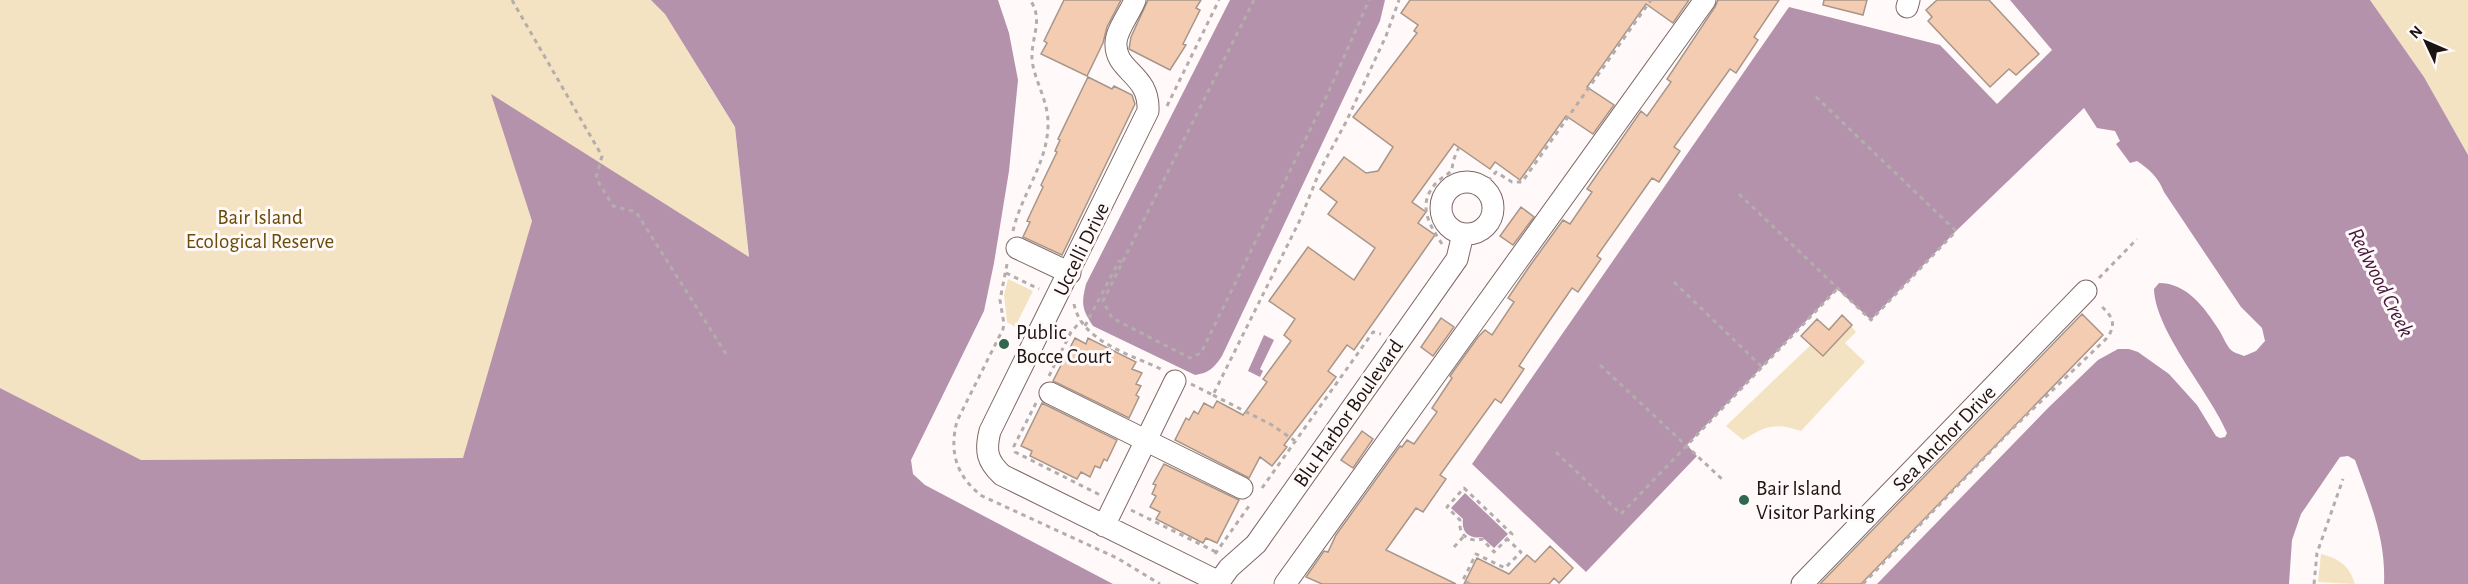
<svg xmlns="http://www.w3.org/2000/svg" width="2468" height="584" viewBox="0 0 2468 584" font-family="'Alegreya Sans',sans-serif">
<rect width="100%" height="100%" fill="#fffaf9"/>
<path fill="#f4e3c3" d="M0,0H683L701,73L735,127L749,258L463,458L140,460L0,388Z
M2370,0H2468V155L2424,77Z
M1008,279L1033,291L1015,327L1007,322L1004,295Z
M1842,315L1856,332L1845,343L1865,362L1801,431C1775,422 1765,426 1743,440L1726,426Z
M2321,554C2338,558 2350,566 2355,584L2318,582Z"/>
<path fill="#b592ac" d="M651,0H998L1009,33L1018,80L1009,171L994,263L984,311L911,460L913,474L925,485L1113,584H0V388L141,460L463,458L532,221L491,94L749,257L735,127L665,14Z
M1230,0H1385L1380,21L1222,356C1214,368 1209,373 1195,375L1093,326C1082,309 1081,304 1086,284Z
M2010,0H2370L2424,77L2468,155V584H2384C2386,538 2370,502 2355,460L2348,456L2340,457L2301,514L2292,540L2289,584H1877L2048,408L2098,360L2118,349H2129L2138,352L2169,374L2197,405L2216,436L2220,438L2225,437L2227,433C2211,394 2155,331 2154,289L2159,283C2187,283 2205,308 2219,330C2223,336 2226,345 2231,350C2234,353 2240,354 2244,356L2256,351L2265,341L2262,328L2241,307L2164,192C2158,177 2150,170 2137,161L2130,163L2116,144L2120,141L2115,131L2097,128L2084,108L1956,231L1871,320L1837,289L1687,445L1697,456L1586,572L1472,464L1789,7L1940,45L1997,104L2052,50Z
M1264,335L1274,340L1260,369L1263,371L1260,377L1248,371Z
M1465,493L1508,534L1494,548L1482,537C1470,539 1461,533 1463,519L1451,508Z"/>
<path fill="#f3ccb2" stroke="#a89589" stroke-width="1.5" d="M1064,0H1121L1107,27L1103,43L1087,76L1041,54L1047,43L1044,41Z
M1148,0H1201L1196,8L1200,10L1183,44L1186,45L1170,70L1129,49L1131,37Z
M1410,0H1689L1673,23L1646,4L1587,87L1614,105L1593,134L1566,116L1520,180L1495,162L1490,169L1454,144L1412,202L1426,212L1418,223L1435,235L1354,350L1347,345L1328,371L1336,377L1284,445L1287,447L1272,466L1260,457L1249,478L1175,440L1186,418L1189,420L1194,411L1198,414L1204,403L1213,408L1217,401L1243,415L1267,382L1263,379L1291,341L1284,335L1295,319L1269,301L1308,247L1354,280L1375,248L1328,214L1337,202L1320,189L1344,157L1366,173L1378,171L1393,147L1353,117L1417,33L1414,31L1418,25L1401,13Z
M1718,0H1779L1754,37L1758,40L1736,73L1730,69L1674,147L1680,151L1659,182L1652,178L1597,256L1601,259L1578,292L1572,288L1541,333L1519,366L1524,369L1501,403L1495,399L1440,475L1446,479L1423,512L1416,508L1386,550L1456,584H1322L1306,577L1324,551L1328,552L1336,535L1400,446L1402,447L1407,440L1414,444L1437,412L1432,408L1452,378L1450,376L1478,337L1485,330L1492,335L1514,302L1508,298L1529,267L1563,220L1570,224L1592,192L1587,189L1641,111L1647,116L1671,82L1667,79L1715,7Z
M1824,0H1867L1863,15L1823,5Z
M1937,0H1989L2039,54L2016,75L2009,69L1990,87L1928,21L1932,17L1926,10Z
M1088,77L1112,89L1114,86L1132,95L1135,104L1062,255L1023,237L1030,222L1027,221L1043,187L1041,185L1057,152L1055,151L1060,140L1058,139Z
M1521,207L1534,217L1513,245L1500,236Z
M2082,314L2103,335L1861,584H1820Z
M1842,315L1852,325L1823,356L1801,336L1817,319L1829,330Z
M1441,318L1454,327L1433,356L1421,347Z
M1075,338L1086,344L1088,338L1136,362L1132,369L1142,373L1136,384L1141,386L1136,395L1139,397L1129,418L1053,381Z
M1042,403L1117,440L1107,461L1104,459L1100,468L1095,466L1090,477L1081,472L1077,479L1030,456L1032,451L1021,446Z
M1362,431L1373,439L1353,468L1341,460Z
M1164,464L1239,500L1217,543L1206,538L1203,543L1156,519L1160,512L1150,507L1156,496L1152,494L1156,485L1153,484Z
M1550,546L1573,568L1559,583L1554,578L1549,584H1464L1477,558L1509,574L1527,555L1535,562Z"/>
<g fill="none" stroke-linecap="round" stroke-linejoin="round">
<defs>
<path id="minor" d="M1135,0C1130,13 1117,29 1116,42C1114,72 1150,73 1148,111L990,431C985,451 987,461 1002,475L1219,582
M1907,7L1909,0
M1441 208a26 26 0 1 1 52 0a26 26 0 1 1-52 0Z
M1017,248L1070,273
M1050,393L1242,488
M1104,526L1175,381
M1219,582L1229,568L1256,544L1457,259L1463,234
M1285,584L1705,0
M1802,584L2086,291"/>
</defs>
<use href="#minor" stroke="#7e6865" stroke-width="23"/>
<path stroke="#b3adac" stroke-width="3" stroke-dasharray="4.5 4.5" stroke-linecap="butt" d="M512,0L602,156L596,178L613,206L636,212L728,357
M1254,0L1103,301L1112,318L1190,358L1201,353L1329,91L1369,0
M1167,106L1219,0
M1482,188L1496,172L1512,182H1522L1651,0
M1739,194L1871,320L1956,231L1814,95
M1013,231C1021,195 1047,164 1048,126C1049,100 1033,79 1032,58C1031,38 1044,19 1030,0
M1442,244C1429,224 1416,204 1437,182C1442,177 1448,175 1452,170L1453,161L1459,147
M1007,264L1000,300L1004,324L1003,329L957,421C949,452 956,476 982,496L1117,558L1160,584
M1006,273L1039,289
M2099,278L2137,239
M1674,282L1762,367
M1074,304C1081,341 1131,355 1161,369
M1085,326L1119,261L1123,263
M1600,365L1724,481
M1049,376L1071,332L1081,321
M1191,384L1213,395L1300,220L1321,168L1346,122L1386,36L1399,0
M1213,395L1272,425L1295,441
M1036,403L1014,446L1015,452L1100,495
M1556,452L1621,514L1837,289
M1262,488L1373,332L1381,334
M1464,488L1512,534L1494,552L1482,539C1468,543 1458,534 1460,520L1447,507Z
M1131,510L1216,552
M1454,547L1466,534
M1215,554L1249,506
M1470,584L1463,580L1476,554L1505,568L1521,552L1505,537
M1863,584L2012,429L2107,338C2118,323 2111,315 2099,304
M2314,584L2317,553L2343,479"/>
<use href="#minor" stroke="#fff" stroke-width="21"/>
</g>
<g fill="#30674f" stroke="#fffaf9" stroke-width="2">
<circle cx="1004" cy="344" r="6"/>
<circle cx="1744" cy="500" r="6"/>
</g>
<g text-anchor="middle" stroke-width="6" stroke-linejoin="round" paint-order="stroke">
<g font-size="21" fill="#694c08" stroke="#fffaf9">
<text x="260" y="224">Bair Island<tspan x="260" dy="24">Ecological Reserve</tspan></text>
</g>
<g font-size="21" fill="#1c1412" stroke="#fffaf9">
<text transform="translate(1081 249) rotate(-64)" y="7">Uccelli Drive</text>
<text transform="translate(1348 413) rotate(-55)" y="7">Blu Harbor Boulevard</text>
<text transform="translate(1944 438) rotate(-46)" y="7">Sea Anchor Drive</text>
</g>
<g font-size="21" fill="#1c1412" stroke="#fffaf9" text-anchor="start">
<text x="1016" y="339">Public<tspan x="1016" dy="24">Bocce Court</tspan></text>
<text x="1756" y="495">Bair Island<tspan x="1756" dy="24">Visitor Parking</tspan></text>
</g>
<g font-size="22" font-style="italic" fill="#44183d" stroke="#fffaf9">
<text transform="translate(2382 282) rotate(63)" y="8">Redwood Creek</text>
</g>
</g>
<g transform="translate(2426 42) rotate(314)" stroke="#fffaf9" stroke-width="4.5" paint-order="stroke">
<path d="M0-4.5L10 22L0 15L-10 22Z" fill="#1c1412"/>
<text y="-9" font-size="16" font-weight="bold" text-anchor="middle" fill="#1c1412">N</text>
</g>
</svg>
